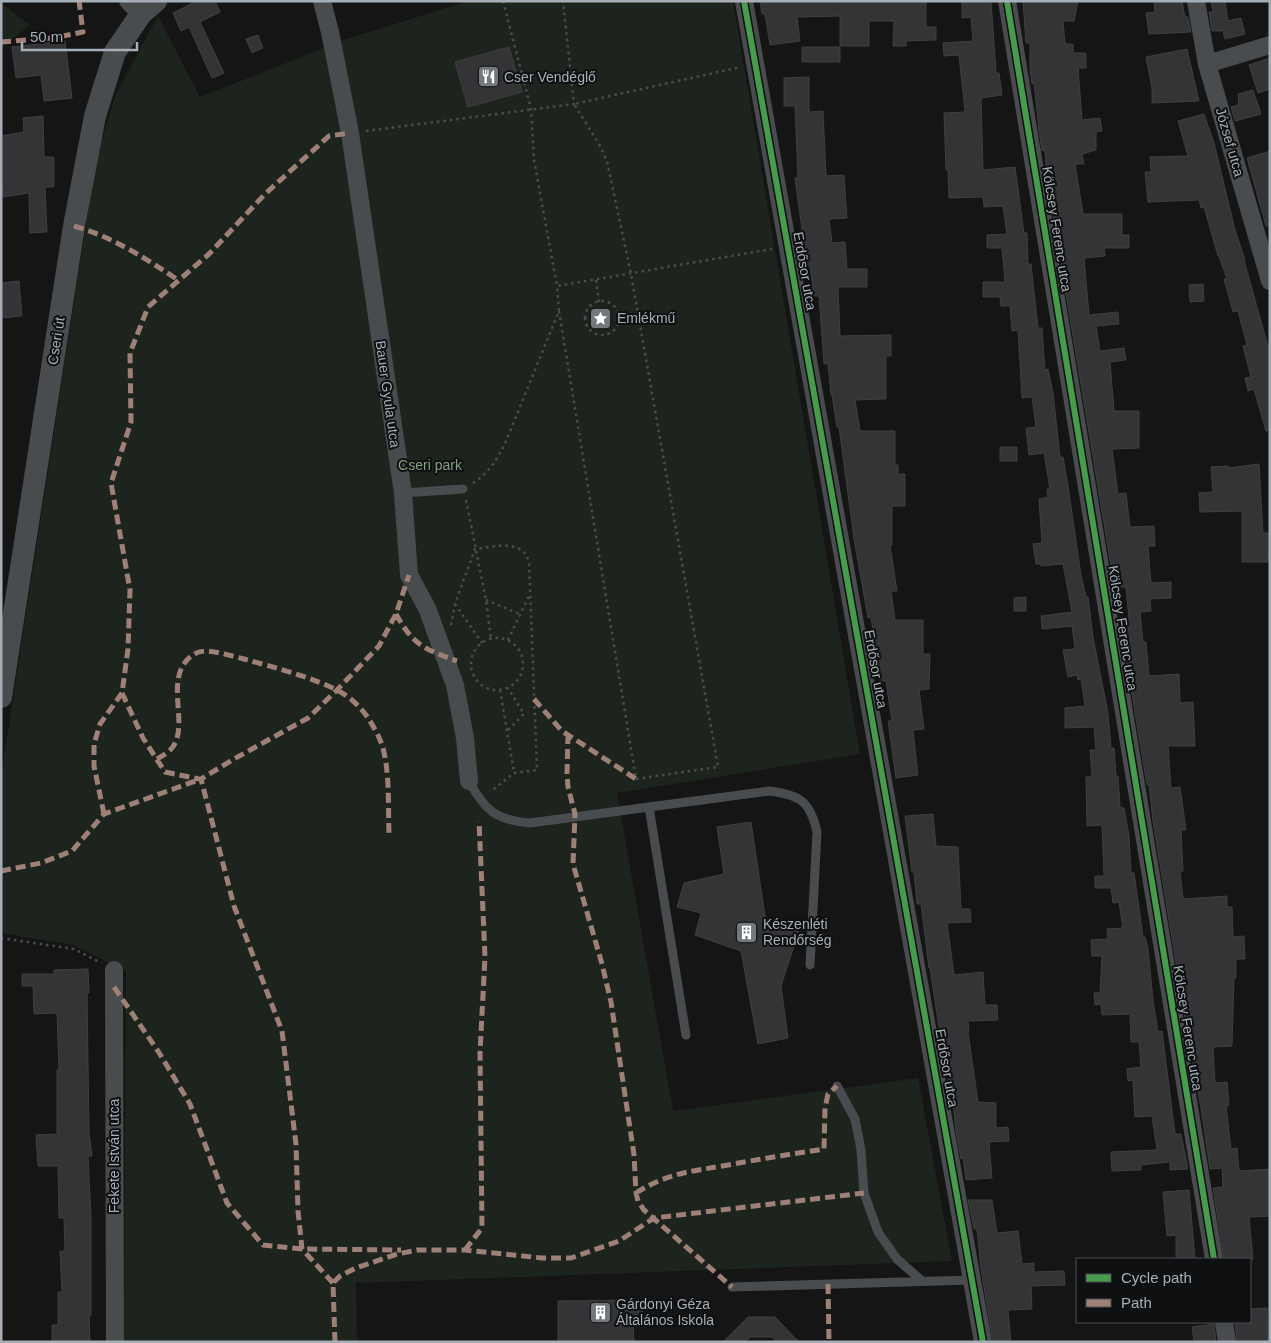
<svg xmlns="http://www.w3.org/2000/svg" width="1271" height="1343" viewBox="0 0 1271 1343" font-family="Helvetica,sans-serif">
<rect width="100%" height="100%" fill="#151515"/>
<path fill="#1d241d" d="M468,1H733L860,754L617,793L673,1111L918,1078L952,1261L356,1283L357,1342H124L126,971L73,945L1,933V777L96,159L116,94L158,16L200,97L347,39Z
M1,3L30,25L1,48Z"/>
<path fill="#343436" stroke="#3d4041" d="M197,1H215L220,12L200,22L224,73L212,78L189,27L181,31L173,13Z
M760,1H926V27H936V40L906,41V46H893L894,21H869V46H840V16L797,17L800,41L770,45L765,14H762Z
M991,1L996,73H999L1002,95L981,98L983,170L1015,167L1024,233H1027L1028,264H1031L1038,328H1042L1045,370L1048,369L1053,393L1060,457H1063L1068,486L1081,575L1086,597H1088L1093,637L1108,713L1111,748H1114L1116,776H1118L1120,807L1124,808L1129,836L1131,873H1134L1143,937H1145L1148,949L1153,1000L1158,1032L1162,1031L1175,1134H1181L1188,1169L1170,1170V1162L1141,1165V1170L1112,1171L1111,1152L1157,1150L1152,1116L1135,1117L1133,1080L1128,1081L1127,1069L1141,1067L1139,1042H1131L1130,1014L1102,1015L1101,1004L1095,1005L1094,993H1100L1102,956H1092L1091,940L1108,939L1107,929L1123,928L1119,902L1113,903L1111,888H1095V876H1104L1102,825L1087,826L1086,777H1092L1090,750H1096L1094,727L1065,728V708L1085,706L1081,679L1078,680L1077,675L1068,677L1063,650L1075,649L1072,626L1042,629L1041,616L1072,612L1063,564L1041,566V564H1036L1033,544L1042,543L1039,499L1048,497L1047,489H1050L1044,453L1029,455L1026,428L1036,427L1032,397L1022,398L1018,330L1012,331L1010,306H1001L1000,297H983V282H1005L1002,248H987V235L1007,234L1003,206L984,207L983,197L949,198L948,169L946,170L944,113L965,112L959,55L944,56L943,43L973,41L971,17L962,18V2Z
M1023,1H1078L1074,21H1063L1065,44H1073V53H1086V68H1078L1082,120L1100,118L1102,131L1096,132V150L1082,154L1084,164H1075L1083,214H1122V235H1129V248H1104L1105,256L1084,258L1089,315L1118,312L1119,324L1096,326L1100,351L1124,348L1126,360L1110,362L1114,411H1139V448L1112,449L1118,494L1126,493L1130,527L1154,526L1155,546H1148L1151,583L1171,582V598L1150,599L1151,611L1140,612L1143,642H1146L1149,676L1179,674L1180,703L1193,702L1195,746H1168L1171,788L1180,787L1186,830H1181L1183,871H1180L1183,899L1227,896V907H1232L1233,937L1244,936L1245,959H1236V978H1234L1232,1046L1213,1047L1215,1083L1227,1082L1229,1105L1226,1106L1231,1149L1237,1148L1239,1171L1270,1169V1216L1249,1217L1253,1259H1224L1213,1188L1223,1187L1222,1168L1210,1169L1201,1108L1188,1036V1025H1186L1153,821L1149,785H1147L1131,688L1129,670H1128L1121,630L1120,618H1129L1126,587H1115L1114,565L1111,566L1053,215H1055L1049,180H1047L1045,150L1042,151L1039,130L1034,83L1032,84L1030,68V43H1026Z
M1154,1H1182L1185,17H1188L1191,32L1149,34L1146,13L1155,12Z
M1211,1H1225L1228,21L1241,18L1245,34L1225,39L1223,31H1212L1209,12H1213Z
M258,35L263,48L252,53L246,39Z
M65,41L72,98L44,101L41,75L16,78L12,47Z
M509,47L522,92L468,107L455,62Z
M802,47H840V62H802Z
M1187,49L1199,101L1152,103V88L1146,57Z
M1270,58V89L1258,93L1249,65Z
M809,77V112L823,111L826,176L844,175L847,218L829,219L832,243L845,242L847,269H867V287H838L840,336L891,335V356H886V399L855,400L860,431H895V465H898V474H905V506H892V545H890L897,591H891L895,620H923V654H930L929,689L919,690L924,729L913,730L918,775L896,778L888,721H892L886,681H881L871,617L868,618L854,539L839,427H837L832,395H831L828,363L824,364L819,296H814L810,266H807L795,178H798L795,106H784V78Z
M1253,90L1261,114L1235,121L1231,107L1239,105L1238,94Z
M1204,114L1214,143L1235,230L1245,260H1244L1270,354V430L1266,431L1254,389L1248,391L1245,378L1251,377L1243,346L1247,345L1238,311L1233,312L1224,279H1227L1219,256H1218L1204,207L1201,208L1199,200L1148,202L1145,172H1151L1150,157L1188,156L1178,121Z
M43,116L44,157H54V187H45L47,232L30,233L29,193L3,197L1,180V136L24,132L23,118Z
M1270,151V226H1266L1247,158Z
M19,281L22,316L1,318V283Z
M1203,284L1204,301L1190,302L1189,285Z
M1000,447H1017V461H1000Z
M1259,464L1263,533H1270L1268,562H1242V511L1200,512L1199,493L1213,492L1211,467L1228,466V468Z
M1026,597V611H1014V598Z
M933,814L936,846L958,847L961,909H970L971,922L947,923L954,975L983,972L985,1005H997L998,1020L968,1021L969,1031L968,1032L978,1102L996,1103V1128L1008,1127L1009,1141L989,1142L992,1178L966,1180L963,1158L961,1159L956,1132L953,1100H952L947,1067H945L930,968H929L921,904H917L914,872H912L905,816Z
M751,822L767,930L801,924L781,986L788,1038L758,1044L741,951L695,935L701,913L677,907L684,883L724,874L717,827Z
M88,969L89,993H87L89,1133L92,1156L88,1157L91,1217V1315H89L90,1342H52V1325H58V1292H62L60,1251H65L64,1218H59L58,1166H38L36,1135L57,1134V1070H59L57,1013L34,1014L33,986H22V974H54V970Z
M1189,1190L1195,1259H1176V1235L1167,1236L1163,1192Z
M968,1200H992L997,1233L1018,1231L1022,1264L1034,1263V1272L1064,1271L1065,1285L1031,1286L1032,1309L1008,1310L1011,1342H993L981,1269L977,1229H974Z
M642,1300L643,1322L633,1323L634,1342H558V1301Z
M1267,1308L1268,1342H1237L1235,1322H1250V1309Z
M748,1317H775L799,1342H777L772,1337H750L745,1342H723Z
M1214,1324L1216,1342H1194L1192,1327Z"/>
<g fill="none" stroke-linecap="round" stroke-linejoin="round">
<path stroke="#4b4c50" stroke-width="2.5" stroke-dasharray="2.5 4" stroke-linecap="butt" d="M503,1L531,109L534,160L557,286
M366,131L574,104L563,1
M596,280L599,302
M585 318a17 17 0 1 1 34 0a17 17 0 1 1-34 0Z
M559,311L636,779L718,767L631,274L607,161L599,144L574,104L741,67
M473,483C489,473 498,458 506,441L559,311L557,286L772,249
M466,500L486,600L491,639
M486,600L520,614
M455,604L482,643
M451,625L455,604L475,549C493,547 523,538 529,562L537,770L514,773L490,792
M471 664a26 26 0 1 1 52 0a26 26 0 1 1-52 0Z
M508,640L529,596
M500,690L514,772
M508,730L524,714L508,688
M1,938L74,949L101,963"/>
<path stroke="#494c4e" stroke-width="9" d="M403,493L463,489
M469,781C485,811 496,820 530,823L649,807L686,1035
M649,807L770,791C800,795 810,801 817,832L810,965
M837,1086L855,1119L861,1150L864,1193L878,1232L897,1259L922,1281
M732,1287L972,1280"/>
<path stroke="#494c4e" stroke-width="18" d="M128,1L141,14
M322,1L330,32L350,133L403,493L409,575L427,608L455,685L465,738L469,781
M744,1L983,1342
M1007,1L1214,1259
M1196,1L1207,64L1270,281
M1207,64L1270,45
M114,970L115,1342
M1224,1322L1227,1342"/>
<path stroke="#494c4e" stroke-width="22" d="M1,697L74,226L95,116L115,52L141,14L156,1"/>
<path stroke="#9e8076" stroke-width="5" stroke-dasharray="10 5" stroke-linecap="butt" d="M1,42L53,38L83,32L79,1
M74,226C113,237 145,258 178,280
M396,614C413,645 424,649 457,661
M122,693L143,738L165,772L199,779
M534,699L562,731L636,779
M568,734L567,774L568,787L575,814L573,864L602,964L611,1002L634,1155L636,1193L638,1201L644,1210L732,1287
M157,759C162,756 168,753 172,748C190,725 164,681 189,658C194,653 200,651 207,651C219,652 232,656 244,659C273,667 311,677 337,690C349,696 361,707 368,718C374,727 380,738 383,748C390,776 388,807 389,835
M104,814L94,766V744L100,724L122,693L128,649L130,590L111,483L131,422L130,353L148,307L209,254L265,194L329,136L350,133
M1,871L41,863L72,851L104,814L201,779
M114,987L158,1051L190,1104L227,1203L263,1245L302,1249L401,1250
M636,1193C667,1173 693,1171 728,1165C760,1159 792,1154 824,1149L825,1108L828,1094L837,1086
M465,1250L482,1228L480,1052L485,957L479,821
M333,1283L302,1249L298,1211L296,1144L282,1031L234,906L201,779L234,759L308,718L337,690L379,646L396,614L409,575
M828,1284L829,1342
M335,1342L333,1283L340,1276L356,1268L397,1254L418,1250H465L542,1258H571L619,1241L654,1218L864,1193"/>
<defs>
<path id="cycleway" d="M744,1L983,1342
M1007,1L1214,1259"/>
</defs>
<use href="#cycleway" stroke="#0f1011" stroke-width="9"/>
<use href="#cycleway" stroke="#469c4c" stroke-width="6"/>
</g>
<defs>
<symbol id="restaurant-square" viewBox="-11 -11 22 22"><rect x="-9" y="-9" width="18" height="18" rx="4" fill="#73787e" stroke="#0f1011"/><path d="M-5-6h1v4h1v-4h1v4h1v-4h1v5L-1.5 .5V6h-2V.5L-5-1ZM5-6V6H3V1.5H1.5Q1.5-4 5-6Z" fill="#fff"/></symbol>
<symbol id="sight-square" viewBox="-11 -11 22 22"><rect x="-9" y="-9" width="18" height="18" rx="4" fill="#73787e" stroke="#0f1011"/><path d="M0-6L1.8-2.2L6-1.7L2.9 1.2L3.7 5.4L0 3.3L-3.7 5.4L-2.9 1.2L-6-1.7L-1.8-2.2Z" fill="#fff"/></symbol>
<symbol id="building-square" viewBox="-11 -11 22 22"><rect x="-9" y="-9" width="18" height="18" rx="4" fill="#73787e" stroke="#0f1011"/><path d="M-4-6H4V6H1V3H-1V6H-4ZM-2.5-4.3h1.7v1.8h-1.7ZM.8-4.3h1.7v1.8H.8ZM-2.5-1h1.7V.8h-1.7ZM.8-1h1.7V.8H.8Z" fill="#fff"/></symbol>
</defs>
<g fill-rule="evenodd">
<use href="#restaurant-square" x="476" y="64" width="25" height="25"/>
<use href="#sight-square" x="588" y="306" width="25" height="25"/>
<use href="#building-square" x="734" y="920" width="25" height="25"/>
<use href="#building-square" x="588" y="1300" width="25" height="25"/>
</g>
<g text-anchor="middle" stroke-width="4" stroke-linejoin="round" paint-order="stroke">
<g font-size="14" fill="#a6aeb7" stroke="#0f1011" text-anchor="start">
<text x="504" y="82">Cser Vendéglő</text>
<text x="617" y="323">Emlékmű</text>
<text x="763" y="929">Készenléti<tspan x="763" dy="16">Rendőrség</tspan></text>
<text x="616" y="1309">Gárdonyi Géza<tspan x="616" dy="16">Általános Iskola</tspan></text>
</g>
<g font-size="14" fill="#a6aeb7" stroke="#0f1011">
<text transform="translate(1230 142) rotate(74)" y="5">József utca</text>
<text transform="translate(1057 229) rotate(81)" y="5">Kölcsey Ferenc utca</text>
<text transform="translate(805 271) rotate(80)" y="5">Erdősor utca</text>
<text transform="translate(56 341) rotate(-81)" y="5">Cseri út</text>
<text transform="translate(388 394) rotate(82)" y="5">Bauer Gyula utca</text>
<text transform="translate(1123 628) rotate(81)" y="5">Kölcsey Ferenc utca</text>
<text transform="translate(876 669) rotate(80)" y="5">Erdősor utca</text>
<text transform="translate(1188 1028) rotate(81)" y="5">Kölcsey Ferenc utca</text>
<text transform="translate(947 1068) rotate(80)" y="5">Erdősor utca</text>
<text transform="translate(114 1156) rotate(-90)" y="5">Fekete István utca</text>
</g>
<g font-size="14" fill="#80a27c" stroke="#0f1011">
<text x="430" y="470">Cseri park</text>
</g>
</g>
<rect width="1271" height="1343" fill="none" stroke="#a6aeb7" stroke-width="5"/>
<rect x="1076" y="1258" width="175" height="65" fill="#0f1011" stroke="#4b4f53"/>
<rect x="1086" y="1274" width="25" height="8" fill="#469c4c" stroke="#4b4f53"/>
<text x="1121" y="1283" font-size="15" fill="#a6aeb7">Cycle path</text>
<rect x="1086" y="1299" width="25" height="8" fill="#9e8076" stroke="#4b4f53"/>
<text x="1121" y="1308" font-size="15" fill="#a6aeb7">Path</text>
<path d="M22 42v8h115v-8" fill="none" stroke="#a6aeb7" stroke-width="2.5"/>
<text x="30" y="42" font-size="15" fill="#a6aeb7" stroke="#0f1011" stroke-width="4" paint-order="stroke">50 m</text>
</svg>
